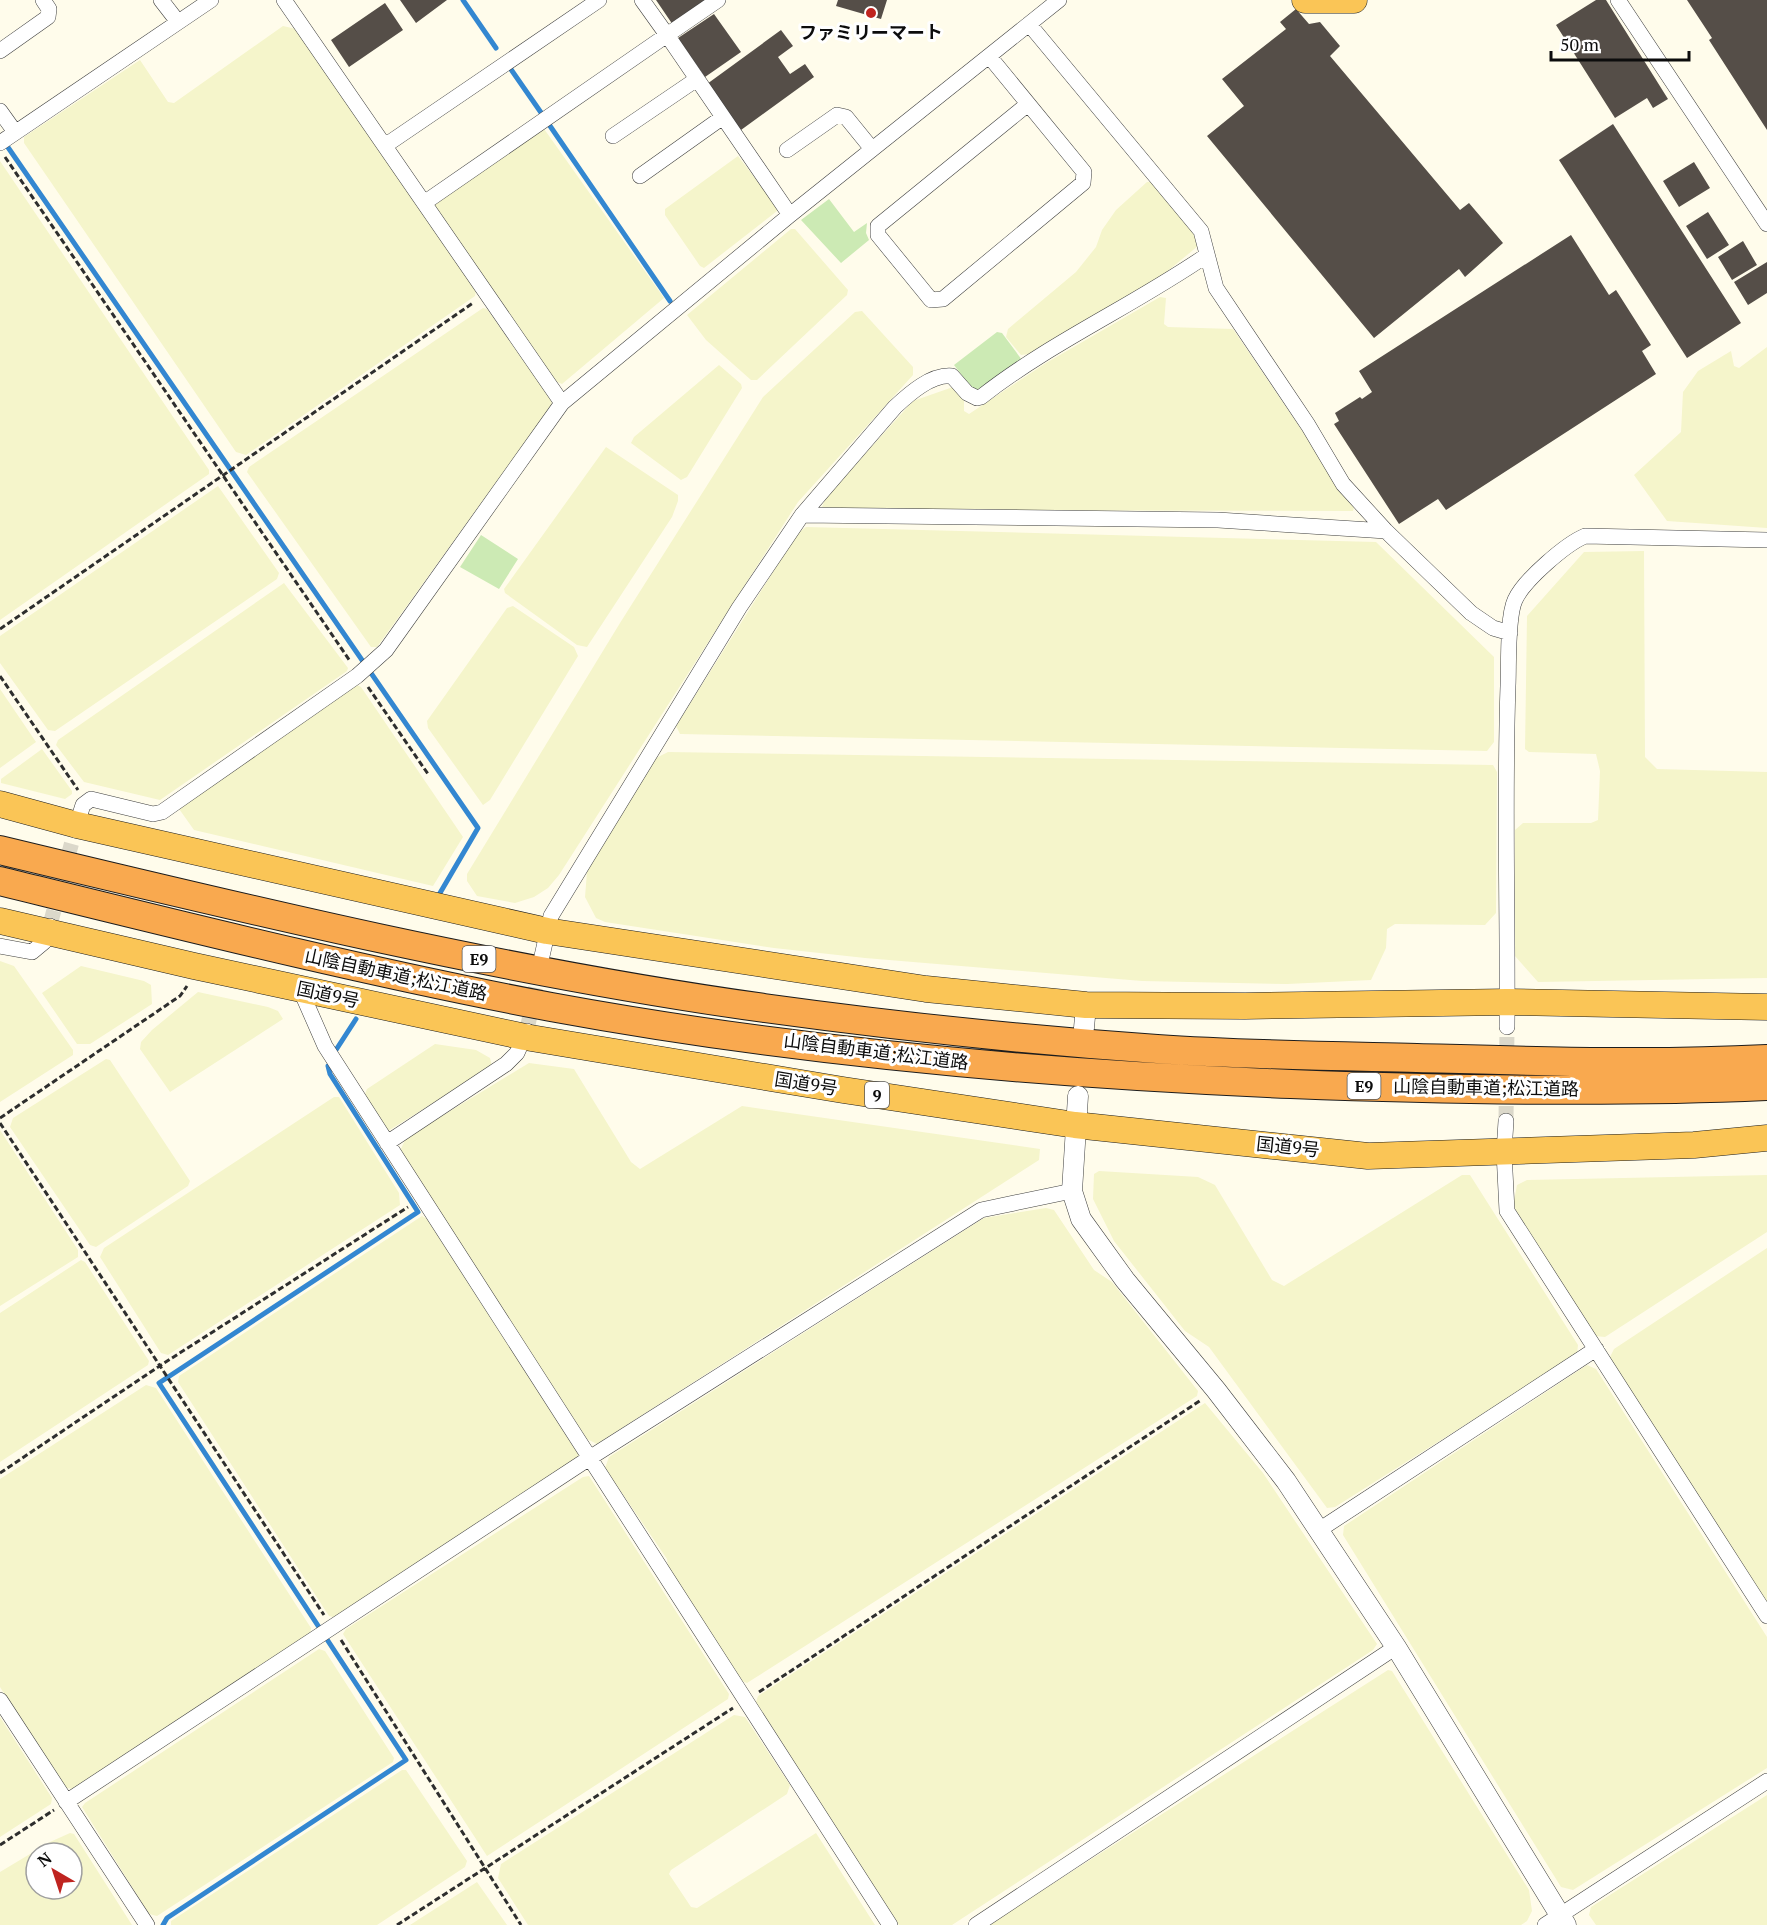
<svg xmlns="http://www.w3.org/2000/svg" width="1767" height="1925" viewBox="0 0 1767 1925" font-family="'PT Serif','Noto Sans JP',serif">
<rect width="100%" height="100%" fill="#fffceb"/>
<path fill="#f5f5cb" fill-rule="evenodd" d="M283,26L296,29L476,290L475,296L246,455L236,452L24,143V137L140,60L168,102L174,103Z
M542,126L664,298L562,384L553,380L431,203Z
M738,156L777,207V211L704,268L700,266L665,215V209Z
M0,161L209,470V474L0,620Z
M1147,182H1153L1193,229L1198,246L1158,279L1029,354L1021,355L1006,337L1008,329L1076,272L1096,247L1102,230L1116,210Z
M791,229H795L848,290L847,295L757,380H751L706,340L687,315Z
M1160,297L1166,298L1164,324L1168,327L1233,329L1354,507L1353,511L826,510L822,507L826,497L913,401L953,387L964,401V411L969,414L1046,363Z
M483,308L487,309L552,401L551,406L377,647H371L247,472L249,467Z
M862,311L913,367V375L798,502L559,875L548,888L534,897L515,903L477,896L467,881V874L620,623L763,397L855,312Z
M1767,347V528L1667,521L1634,475L1681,432L1683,392L1698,371L1731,351L1734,366L1739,368Z
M719,365L741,384L742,388L687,477L681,480L631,443L634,437Z
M606,447L678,495V501L672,517L587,647L577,645L505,593L504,589Z
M218,486L279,573L277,579L55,731L48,730L0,663V636Z
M806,527L1376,542L1494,657V742L1487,751L680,734L676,726L797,534Z
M1644,551L1645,757L1657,769L1767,772V978L1538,982L1515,956V830L1523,823H1591L1598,820L1600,771L1596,754L1529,752L1525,749L1527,616L1584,552Z
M284,583L348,668L347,671L160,800L84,782L56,745L58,740Z
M513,606L574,647L578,656L490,800L483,805L428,728L427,721L507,608Z
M357,685L361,687L463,837L433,886L194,830L177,806Z
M0,689L36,742L0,768Z
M42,749L72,791V794L65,799L1,783V779Z
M668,752L1493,765L1497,772L1496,913L1485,925L1395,924L1387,929L1386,948L1371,980L1287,984L1142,981L865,958L774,948L605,922L596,918L585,897L587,872L654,759Z
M0,961L14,966L73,1050V1055L0,1102Z
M81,966L144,981L151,985L152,1004L90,1044H77L42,993Z
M198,992L268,1007L278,1011L283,1019L170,1092L140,1049L141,1042L152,1030Z
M435,1044L476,1050L490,1058L492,1066L388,1131L364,1097L367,1089Z
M106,1059L110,1060L190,1181L188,1186L96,1247L90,1245L10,1127L13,1118Z
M529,1063L574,1069L631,1162L640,1169L742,1106L1040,1149L1039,1160L597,1444L587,1439L400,1151L406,1138Z
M334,1097H339L399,1193L400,1205L168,1355L161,1353L100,1257L104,1248Z
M0,1130L78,1250V1257L0,1306Z
M1099,1171L1198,1177L1215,1185L1272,1280L1284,1286L1462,1175H1470L1578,1345L1577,1354L1335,1507L1327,1508L1209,1347L1185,1331L1114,1241L1093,1199L1094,1174Z
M1767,1175V1232L1605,1337L1595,1336L1513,1206L1517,1185L1527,1180Z
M1046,1208L1054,1210L1094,1270L1112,1282L1198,1391L1197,1396L747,1683L742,1681L668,1567L667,1559L605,1468L609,1457L984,1218Z
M422,1216L427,1219L580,1457L337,1618L329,1616L178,1382L179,1376Z
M1767,1248V1606L1609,1359L1614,1349Z
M81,1260L85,1262L149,1361L148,1365L0,1462V1313Z
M1587,1365L1596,1369L1767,1637V1768L1573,1890L1561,1887L1343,1535L1344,1526Z
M146,1385L156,1388L311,1628L310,1637L73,1789L63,1787L0,1687V1479Z
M1205,1403L1263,1473L1377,1644L1373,1650L952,1925H899L756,1702L758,1696Z
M589,1476L729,1694L728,1699L487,1856L343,1634L346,1629L583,1477Z
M319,1649L325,1651L394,1758L393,1762L157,1916L149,1914L82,1807L85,1803Z
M1388,1670L1392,1671L1529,1890L1532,1911L1527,1921L1521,1925H988Z
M734,1715L745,1717L790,1785L787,1794L671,1870L669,1874L691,1907L697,1908L816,1833L875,1925H528L498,1878L501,1864Z
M0,1717L52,1798L51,1804L0,1837Z
M402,1770H406L467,1861L465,1867L377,1925H171V1921Z
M1767,1795V1925H1596L1589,1915L1591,1907Z
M70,1833L74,1834L132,1925H0V1872L50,1842ZM36,1853H72V1889H36Z
M477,1882L507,1925H410Z"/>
<path fill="#cceab4" d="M829,199L854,232L867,223L866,233L869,240L841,263L801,220Z
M997,332L1002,333L1022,360L981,391L973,390L954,365Z
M481,535L518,559L499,589L460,567Z"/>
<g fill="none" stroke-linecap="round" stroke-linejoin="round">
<path stroke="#3387d1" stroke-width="5" d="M463,0L496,48
M510,68L542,114
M548,123L670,301
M5,143L478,828L440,893
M334,1053L356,1019
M163,1925L167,1918L406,1760L159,1383L418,1212L330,1074L328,1066"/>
</g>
<path fill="#554e48" d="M400,0H447L416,23Z
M656,0H710L673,25Z
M838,0H887L881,19L836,6Z
M1596,0H1606L1668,99L1653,108L1647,98L1615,118L1556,25Z
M1687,0H1767V130L1709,40L1712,38Z
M385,3L403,30L349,67L331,40Z
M1296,9L1309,24L1320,22L1340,46L1330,56L1460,210L1469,203L1503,243L1465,277L1459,269L1374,338L1207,136L1244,106L1222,79L1286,29L1280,22Z
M714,14L741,52L705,77L678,38Z
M781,30L793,46L778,57L790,74L805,64L814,77L741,130L707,84Z
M1613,124L1741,323L1687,358L1559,160Z
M1694,162L1710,188L1679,207L1663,181Z
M1708,212L1729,245L1707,259L1686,226Z
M1571,235L1609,295L1616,290L1651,345L1642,351L1656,374L1446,510L1438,499L1399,524L1334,424L1339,421L1335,413L1360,397L1362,399L1372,392L1359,371Z
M1743,241L1757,265L1732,280L1718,257Z
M1767,262V293L1748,305L1734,282Z"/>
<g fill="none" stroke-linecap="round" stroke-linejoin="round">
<path stroke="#dbd8ca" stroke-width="15" stroke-dasharray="15 8" stroke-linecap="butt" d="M50,925L74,834
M528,1025L540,966
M1506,1121L1507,1027"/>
<defs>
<path id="minor" d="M161,0L178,22
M284,0L562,403
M642,0L667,35L718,0
M1618,0L1767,224
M1029,24L1201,231L1216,288L1308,425L1343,484L1386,531L1471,613L1493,628L1510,633
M0,51L48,17L49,9L43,0
M989,56L1084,172L1083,183L943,299L931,300L878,235V226L1028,104
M0,111L15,132
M613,136L697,79
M0,143L211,0
M386,145L599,0
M787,150L837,115L846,117L872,149
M640,176L723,117
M424,203L667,35L790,215
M802,515L1218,520L1386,531
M75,830L83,805L91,799L153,814L162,812L357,676L386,650L562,403L790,215L1059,0
M0,946L32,952L44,942L50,926
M542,956L551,916L739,608L802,515L895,407C909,394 931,374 952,376L967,393L977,398L981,397C1051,342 1133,306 1207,255
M300,989L325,1046L890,1925
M1507,1027C1508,913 1504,799 1508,686C1509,665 1507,617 1515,600C1524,580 1566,544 1585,536L1767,540
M1506,1121L1504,1152L1507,1211L1767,1616
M387,1143L506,1064L517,1053L527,1031
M1319,1530L1596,1349
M0,1700L147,1925
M66,1802L588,1459L981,1210L1072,1191
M976,1925L1396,1647
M1545,1925L1767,1781"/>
<path id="tertiary" d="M1084,1028L1086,1005
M1078,1096L1072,1191L1081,1219L1125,1280L1216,1390L1286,1481L1396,1647L1566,1925"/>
<path id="trunk" d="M1305,0H1354
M0,804L77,825L547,931L926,989L1086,1005L1245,1006L1507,1002L1767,1007
M0,921L194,966L525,1037L843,1090L1075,1125L1368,1156L1694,1145L1767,1138"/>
<path id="motorway" d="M0,850C253,911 506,972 764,1008C895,1026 1026,1040 1157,1049C1243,1055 1331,1056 1417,1058C1534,1061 1650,1065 1767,1059
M0,881C183,926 366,972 551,1007C795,1052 1044,1074 1291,1084C1450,1090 1609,1093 1767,1086"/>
</defs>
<use href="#minor" stroke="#3f3f3f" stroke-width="16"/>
<use href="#tertiary" stroke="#3f3f3f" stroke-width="21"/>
<use href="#trunk" stroke="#1d1d1d" stroke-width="27"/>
<use href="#motorway" stroke="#1d1d1d" stroke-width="30"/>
<path stroke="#2e2e2e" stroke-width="3" stroke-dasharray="6 3" stroke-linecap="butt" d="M5,157L350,661
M0,629L473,303
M0,676L78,790
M368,687L428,774
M0,1118L180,996L187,986
M0,1123L324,1615
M0,1473L161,1365L408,1207
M341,1640L521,1925
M759,1692L1201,1400
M0,1845L54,1810
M397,1925L733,1708"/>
<use href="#minor" stroke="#fff" stroke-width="15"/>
<use href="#tertiary" stroke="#fff" stroke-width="20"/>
<use href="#trunk" stroke="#fac556" stroke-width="26"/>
<use href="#motorway" stroke="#f9a94f" stroke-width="28"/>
</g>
<circle fill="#bf2420" stroke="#fff" stroke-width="2" cx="871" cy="13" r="6"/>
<g text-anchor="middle" stroke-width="6" stroke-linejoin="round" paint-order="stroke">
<g fill="#fff" stroke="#555" stroke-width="1.5">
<rect x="462.5" y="946" width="33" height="26" rx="4.5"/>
<rect x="1347.5" y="1073" width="33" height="26" rx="4.5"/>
<rect x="865" y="1082" width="24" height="26" rx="4.5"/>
</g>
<g font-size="16" font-weight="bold" fill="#0c0c0c">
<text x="479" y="965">E9</text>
<text x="1364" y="1092">E9</text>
<text x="877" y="1101">9</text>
</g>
<g font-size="18" font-weight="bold" fill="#0c0c0c" stroke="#fff">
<text x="871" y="39">ファミリーマート</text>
</g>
<g font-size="18" fill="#0c0c0c" stroke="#fff">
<text transform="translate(396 975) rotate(12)" y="6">山陰自動車道;松江道路</text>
<text transform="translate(328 995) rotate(12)" y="6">国道9号</text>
<text transform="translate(876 1052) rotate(7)" y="6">山陰自動車道;松江道路</text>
<text transform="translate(806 1084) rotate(9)" y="6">国道9号</text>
<text transform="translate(1486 1088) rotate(1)" y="6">山陰自動車道;松江道路</text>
<text transform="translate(1288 1147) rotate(6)" y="6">国道9号</text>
</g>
</g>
<g transform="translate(54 1871) rotate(321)"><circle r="28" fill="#ffffff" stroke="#9e9e9e" stroke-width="1.5"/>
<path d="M0-4.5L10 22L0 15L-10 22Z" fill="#bf2420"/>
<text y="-9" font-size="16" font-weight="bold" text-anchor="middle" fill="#0c0c0c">N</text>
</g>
<path d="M1551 51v9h138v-9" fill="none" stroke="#0c0c0c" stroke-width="3"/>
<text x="1560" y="51" font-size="18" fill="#0c0c0c" stroke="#ffffff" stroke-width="4.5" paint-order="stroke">50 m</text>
</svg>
